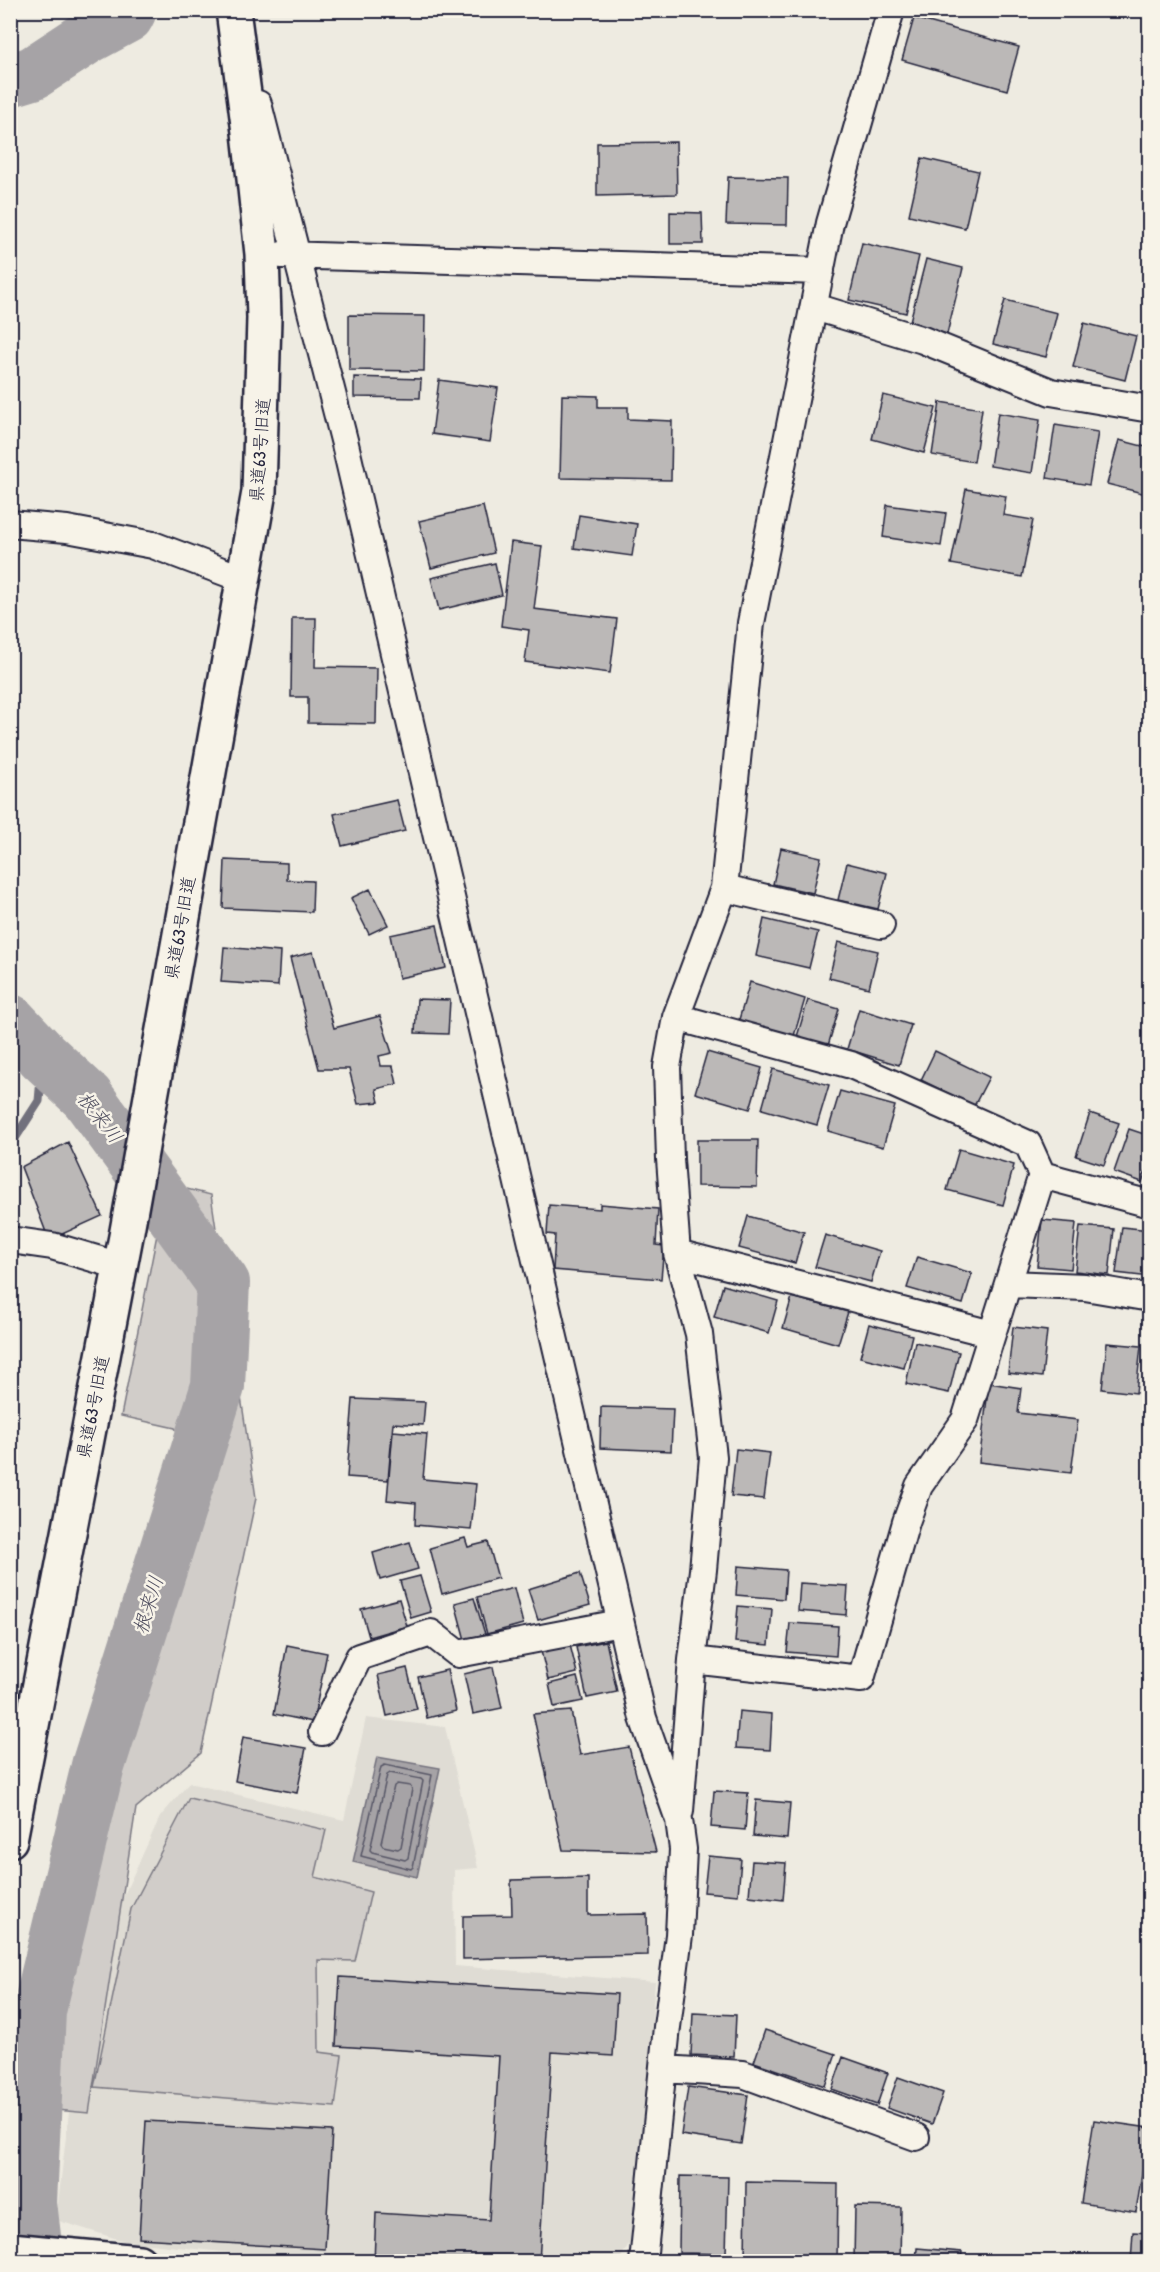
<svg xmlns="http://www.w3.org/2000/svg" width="1160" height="2272" viewBox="0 0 1160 2272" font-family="'Patrick Hand','Klee One',sans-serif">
<rect width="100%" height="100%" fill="#eeebe1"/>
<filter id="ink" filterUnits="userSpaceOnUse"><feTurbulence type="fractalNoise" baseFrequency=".0167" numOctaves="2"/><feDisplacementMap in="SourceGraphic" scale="12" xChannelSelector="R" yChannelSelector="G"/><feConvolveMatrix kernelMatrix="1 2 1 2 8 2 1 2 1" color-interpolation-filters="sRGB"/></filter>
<g filter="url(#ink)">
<path fill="#dfdcd4" d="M366,1718L445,1727L478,1868L454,1870L455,1966L655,1982L635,2233L619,2261H303L124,2241L56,2220L85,1979L160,1817L189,1783L344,1820Z"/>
<path fill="#d1cdc9" stroke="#7a7882" stroke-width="1.5" d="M167,1184L211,1195L256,1498L201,1753L136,1808L89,2113L45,2109L54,1988L117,1756L181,1583L209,1481L175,1428L121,1416Z
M189,1798L326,1830L315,1877L371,1892L355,1961L318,1960L319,2052L342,2055L335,2107L94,2087L131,1909Z"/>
<path fill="#a6a3a6" stroke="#716f7b" stroke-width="1.5" d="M377,1757L440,1768L417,1877L353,1862Z"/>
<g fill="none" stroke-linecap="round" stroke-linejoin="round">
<path stroke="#575666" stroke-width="1.5" d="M385,1765L432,1775L413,1867L411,1869L361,1856L381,1767Z
M390,1773L421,1779L423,1781L408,1858L405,1860L372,1852L370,1850L387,1775Z
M397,1784L410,1786L412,1789L401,1847L398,1849L383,1846L381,1843L394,1786Z"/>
<path stroke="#716f7b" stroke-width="9" d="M10,1146L39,1101L43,1056"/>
<path stroke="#a6a3a6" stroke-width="54" d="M10,80L33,73L88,37L127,16L130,10
M10,1021L43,1056L87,1097L223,1283L218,1386L98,1766L39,2011L30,2203L37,2262"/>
</g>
<path fill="#bbb8b7" stroke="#22223b" stroke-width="1.5" d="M914,18L1019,47L1007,90L902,60Z
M676,142L677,194L597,196V143Z
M922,158L978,171L965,228L909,215Z
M728,177L788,178L787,225L726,224Z
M670,212L702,213L703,244H670Z
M862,243L919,256L906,313L849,300Z
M926,259L963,268L947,334L909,325Z
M1005,300L1057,313L1046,357L993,344Z
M349,315L425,316L424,371L349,370Z
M1084,323L1136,336L1125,380L1073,367Z
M354,377L421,379L420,398L354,397Z
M439,380L498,388L490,442L432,434Z
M562,395L598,396V407H628V419L672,421L671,480L560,478Z
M883,395L936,408L924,453L872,439Z
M940,402L982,409L974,462L932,455Z
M998,413L1040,420L1032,473L990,466Z
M1055,425L1098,432L1089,485L1047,478Z
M1119,440L1150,448V495L1107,484Z
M966,489L1006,496L1003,515L1033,520L1022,577L951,564Z
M887,505L946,513L941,546L883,537Z
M483,506L494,553L431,568L419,521Z
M579,515L637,524L632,556L574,548Z
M511,542L542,546L534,609L617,619L610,673L525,662L529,630L501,626Z
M495,563L502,595L439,610L431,578Z
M292,618H316L315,667L377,668L376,724L308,723V697H291Z
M397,800L405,831L342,846L334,814Z
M781,848L821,857L813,893L773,884Z
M225,860L287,863V880L313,881L312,912L223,908Z
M847,863L887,873L878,909L838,900Z
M370,889L388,925L369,934L351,898Z
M764,919L818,932L809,968L756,956Z
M437,925L446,968L399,978L390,935Z
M838,942L878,951L869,988L829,978Z
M224,947L280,952L278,986L221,982Z
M313,952L334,1028L380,1016L392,1053L379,1056L381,1066H393L397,1084L376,1089L379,1102L358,1104L349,1069H319L290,958Z
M750,982L805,999L793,1039L738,1023Z
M417,999L450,1000L448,1034L415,1033Z
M808,1000L839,1009L827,1049L796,1040Z
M859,1009L911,1025L899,1065L847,1049Z
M935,1051L989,1077L974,1106L921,1080Z
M707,1052L762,1068L750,1109L695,1093Z
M773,1069L829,1085L817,1125L762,1109Z
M840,1091L895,1106L883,1147L828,1131Z
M1090,1113L1119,1123L1104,1165L1076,1156Z
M1129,1129L1150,1136V1161L1142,1182L1114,1172Z
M697,1140H758L757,1187L697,1186Z
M68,1142L102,1216L49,1240L21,1167Z
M959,1149L1014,1165L1003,1205L947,1190Z
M600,1204L658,1209L656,1245L664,1246L661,1279L553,1270L555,1235L547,1234L549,1205L600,1209Z
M748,1216L804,1232L795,1263L739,1248Z
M1042,1220L1076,1223L1071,1269L1037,1266Z
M1080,1226L1114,1229L1109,1275L1075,1271Z
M1122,1227L1150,1230V1277L1116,1273Z
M825,1235L880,1251L871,1282L815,1267Z
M917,1257L972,1273L963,1304L907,1288Z
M723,1285L778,1301L769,1333L714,1317Z
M792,1297L848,1312L838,1344L783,1328Z
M869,1324L912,1335L904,1368L860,1357Z
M1013,1327L1047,1331L1042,1377L1008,1373Z
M915,1342L959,1352L949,1393L906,1384Z
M1107,1343L1141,1346L1136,1393L1102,1389Z
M1149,1347H1150V1393H1144Z
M989,1383L1021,1388L1018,1413L1078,1420L1071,1473L979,1462Z
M353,1399L425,1402L423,1425L393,1423L388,1480L347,1477Z
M601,1407L673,1409L671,1451L600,1448Z
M393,1431L427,1434L423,1479L476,1484L471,1530L415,1525L416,1503L387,1500Z
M736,1449L770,1453L764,1499L731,1496Z
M465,1538L468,1547L488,1542L498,1578L442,1594L430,1548Z
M410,1542L418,1569L380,1580L373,1553Z
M738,1566L786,1570L784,1599L736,1595Z
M580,1573L590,1605L538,1620L528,1589Z
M420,1576L431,1612L411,1618L400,1581Z
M800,1583L848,1586L846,1615L798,1611Z
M514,1588L523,1624L487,1634L477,1597Z
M474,1598L485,1634L465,1640L455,1603Z
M399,1599L407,1626L369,1637L361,1609Z
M738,1606L772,1609L769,1645L735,1642Z
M790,1623L838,1626L836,1656L787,1652Z
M606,1641L617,1692L587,1698L576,1647Z
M287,1645L327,1653L313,1722L274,1714Z
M570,1645L577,1673L548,1680L541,1651Z
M493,1667L502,1708L473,1714L464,1674Z
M407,1668L417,1709L387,1716L378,1675Z
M447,1670L456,1711L427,1718L418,1677Z
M577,1677L583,1701L554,1707L549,1684Z
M571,1711L580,1755L629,1747L656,1852L563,1850L533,1714Z
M739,1711L772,1714L770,1750L736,1748Z
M243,1737L306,1748L297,1793L235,1781Z
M714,1791L748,1793L745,1830L711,1827Z
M756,1800L790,1803L787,1839L753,1836Z
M708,1856L741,1859L738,1895L704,1892Z
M752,1861L786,1863L783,1900L749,1896Z
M588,1878V1915L647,1914L648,1955L463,1959V1916L512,1915L511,1880Z
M340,1977L617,1994L613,2056L552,2052L539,2262H374L376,2213L489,2220L499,2056L336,2046Z
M693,2013L736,2015L734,2057L691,2055Z
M765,2030L836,2054L825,2086L754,2062Z
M843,2057L888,2073L877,2105L832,2089Z
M898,2077L943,2093L932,2124L887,2108Z
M688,2087L748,2095L741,2144L681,2135Z
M1094,2120L1149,2128L1136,2212L1081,2203Z
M146,2121L332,2131L325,2249L139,2238Z
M680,2176L728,2177L726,2254L679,2253Z
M746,2182L838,2184L837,2262H745Z
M855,2206L901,2207L900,2262H854Z
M1133,2232L1150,2233V2262H1131Z
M917,2248L962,2252L961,2262H916Z"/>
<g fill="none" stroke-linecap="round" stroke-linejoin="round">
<defs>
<path id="minor" d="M258,104L345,444L643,1718L679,1820L683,1849L679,1935L667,2027L643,2262
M282,255L821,271
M815,307L923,340L1051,392L1150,409
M10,524L67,529L153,545L243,579
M724,888L881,925
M676,1017L851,1065L1028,1144L1042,1175
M10,1240L52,1246L120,1266
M677,1253L992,1334
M1008,1284L1085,1287L1150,1298
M692,1660L861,1679L906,1522L919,1486L965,1420L1042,1175L1150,1204
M322,1732L359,1657L431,1633L458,1654L620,1623
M680,1811L692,1660L703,1570L713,1457L699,1334L677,1253L670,1159L667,1067L676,1017L724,888L751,623L830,223L891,10
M663,2069L743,2074L916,2137"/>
<path id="tertiary" d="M10,1840L127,1231L259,492L264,318L262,254L249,132L233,10"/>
<path id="primary" d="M10,2250L139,2262"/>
</defs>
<use href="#minor" stroke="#22223b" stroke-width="30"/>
<use href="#tertiary" stroke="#22223b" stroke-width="38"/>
<use href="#primary" stroke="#22223b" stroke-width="38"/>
<use href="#minor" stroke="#f7f3e8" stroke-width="26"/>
<use href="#tertiary" stroke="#f7f3e8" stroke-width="33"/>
<use href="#primary" stroke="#f7f3e8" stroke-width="33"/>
</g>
</g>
<g text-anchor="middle" stroke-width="5" stroke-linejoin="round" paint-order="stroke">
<g font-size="18" fill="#22223b" stroke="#f7f3e8">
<text transform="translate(260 450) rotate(-86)" y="6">県道63号旧道</text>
<text transform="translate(180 928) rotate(-80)" y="6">県道63号旧道</text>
<text transform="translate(93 1407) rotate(-79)" y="6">県道63号旧道</text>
</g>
<g font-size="20" font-style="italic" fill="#504f60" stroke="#f7f3e8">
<text transform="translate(100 1117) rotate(52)" y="7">根来川</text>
<text transform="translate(148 1605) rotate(-73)" y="7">根来川</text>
</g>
</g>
<rect width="1160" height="2272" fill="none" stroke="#f7f3e8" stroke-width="36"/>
<rect x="18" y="18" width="1124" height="2236" fill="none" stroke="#22223b" stroke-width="2" filter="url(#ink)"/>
</svg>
